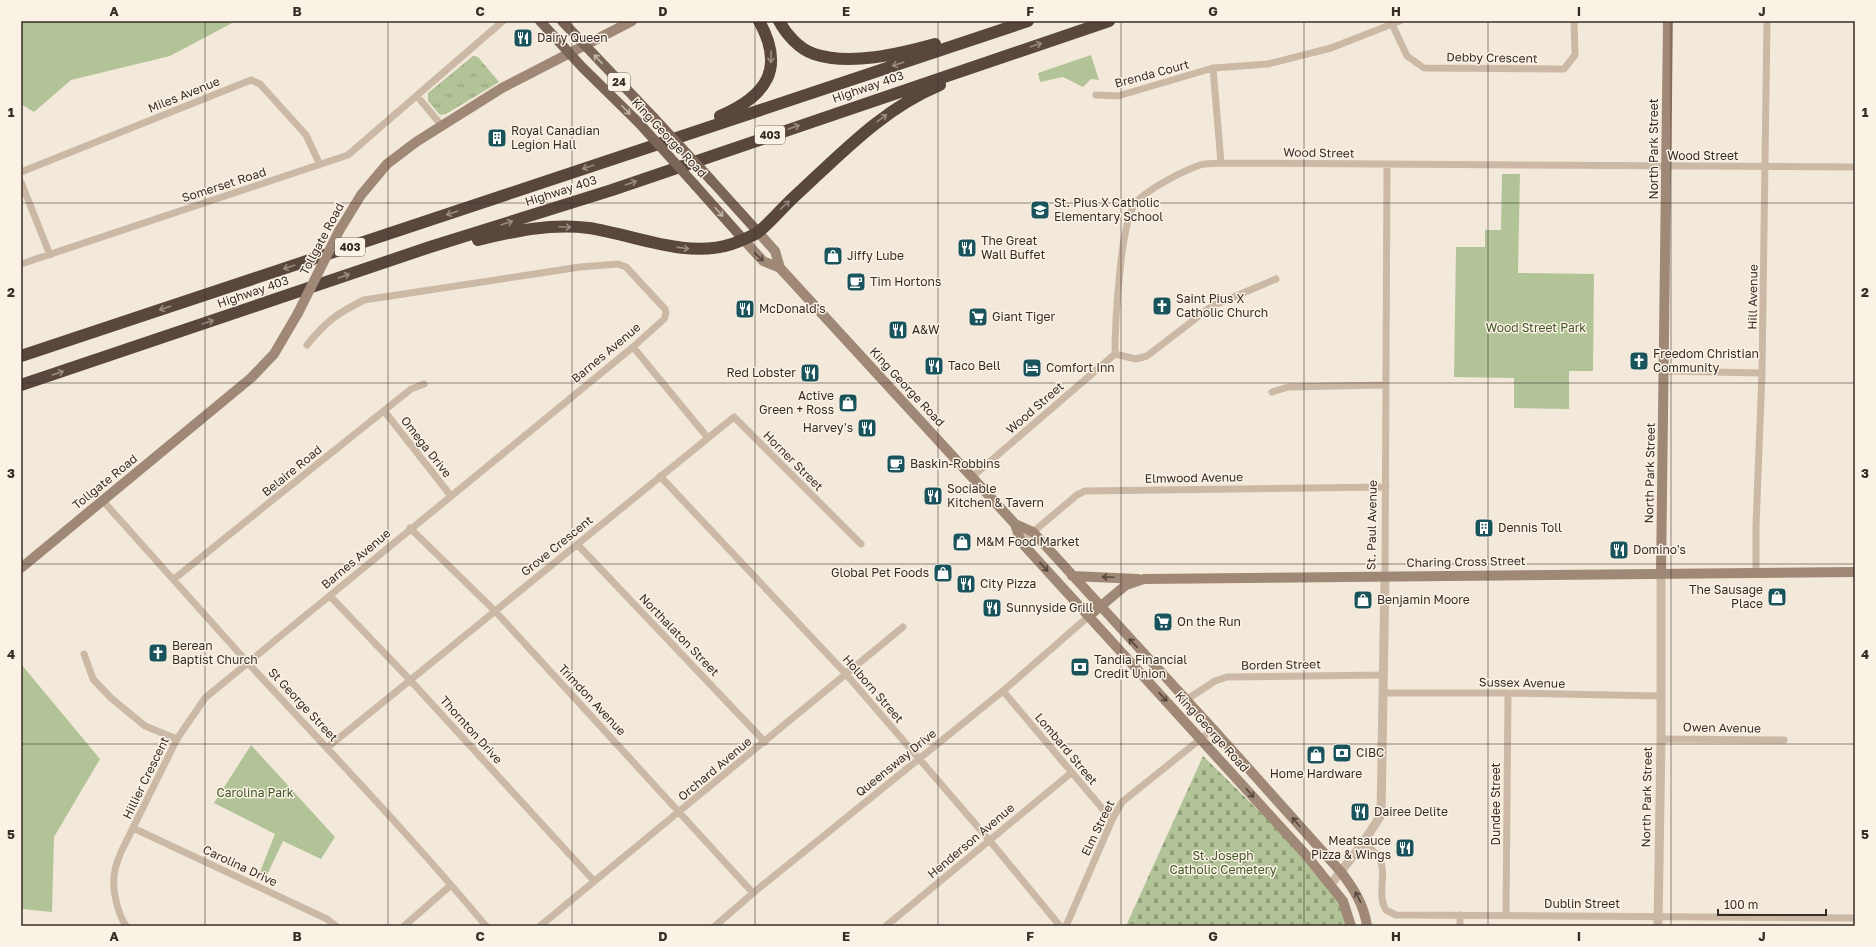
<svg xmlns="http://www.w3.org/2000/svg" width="1876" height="947" viewBox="0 0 1876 947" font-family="'Golos Text',sans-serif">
<defs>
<pattern id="grass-tufts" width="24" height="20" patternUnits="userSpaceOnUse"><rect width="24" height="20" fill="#b2c398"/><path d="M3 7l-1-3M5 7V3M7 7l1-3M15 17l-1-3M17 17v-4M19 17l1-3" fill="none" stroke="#929f7c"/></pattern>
<pattern id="cemetery-stones" width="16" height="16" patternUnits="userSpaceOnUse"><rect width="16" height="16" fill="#b2c398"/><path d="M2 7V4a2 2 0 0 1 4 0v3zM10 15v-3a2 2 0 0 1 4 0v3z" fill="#929f7c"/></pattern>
</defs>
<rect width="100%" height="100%" fill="#f3e9da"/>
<path fill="url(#grass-tufts)" d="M473,56L478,57L499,82L446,114L440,115L428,101V93Z"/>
<path fill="url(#cemetery-stones)" d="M1203,756L1313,864L1348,917L1350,926H1126Z"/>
<path fill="#b2c398" d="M21,21H236L170,56L71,80L34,112L21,104Z
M1091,55L1099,80L1091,79L1083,87L1063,77L1040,82L1038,73Z
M1502,174H1520L1518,273L1594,274L1593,371H1569V409L1514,408V378L1454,377L1456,247H1485V230H1501Z
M21,664L100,759L54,837L52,912L21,909Z
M251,745L335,837L321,859L283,841L267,875L260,872L275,834L214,803Z"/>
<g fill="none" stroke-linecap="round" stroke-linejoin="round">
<path stroke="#ccb9a5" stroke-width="7" d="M1392,24L1407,56L1424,68L1564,69L1575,55L1574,21
M1213,68L1221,163
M1096,95L1118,96L1213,68L1268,64L1331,48L1400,21
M417,96L442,126
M21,172L251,80L260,84L306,135L320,165
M21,182L50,255
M21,264L348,155L503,21
M1115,354L1136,359L1147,356L1212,306L1276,279
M1664,371L1762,373
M1272,392L1288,387L1386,385
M385,412L451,496
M708,438L734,417L861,544
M660,476L846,674L990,841L1060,926
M972,477L1115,354C1115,327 1120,223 1135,204C1145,190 1183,171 1200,165C1206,163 1214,164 1221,163L1855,167
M103,501C152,555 199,609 248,663C328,750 410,835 486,926
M410,528L495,611L753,893
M1021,542L1077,495L1085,491L1386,487
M577,544L765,742
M1756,572V526L1762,373L1767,21
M1385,576L1387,165
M174,579L411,389L424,384
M330,596L410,680L594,881
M84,654L93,679L111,698L145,726L177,739
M1003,691L1112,820
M1383,693H1508L1660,696
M1186,700L1215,681L1227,677L1383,675
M1661,739L1784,740
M328,747L708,438L633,347
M133,828L327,919L336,926
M1363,843C1368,847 1376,852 1379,858C1388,874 1376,894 1386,910L1396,915L1855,918
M1506,914L1508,693
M126,926C117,912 111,887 115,870C116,864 119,858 121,852L177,739L205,698L633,347L664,319L666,313L665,309L626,267L618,264L580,267L364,300C338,313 326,321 307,345
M404,926L451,885
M540,926L903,627
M715,926L753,893L1003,691L1089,616
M886,926L1071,773
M1066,926L1112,820L1122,802L1213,729
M1460,926V915"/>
<path stroke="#ccb9a5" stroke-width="9" d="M1331,884L1363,843L1381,815L1385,576
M1658,926L1661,739V573"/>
<path stroke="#a08876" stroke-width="10" d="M339,231L361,195L387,164L416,142L502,88L632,21
M758,232L775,251L780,268L1015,524L1021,542L1307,856L1343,901L1351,926
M743,239L763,261L780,268
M1015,524L1033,532L1213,729L1341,872C1354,889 1364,905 1367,926
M21,568L251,378L274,354L298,313
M1661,573L1668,21
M1072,576L1138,579
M1089,616L1126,585L1144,579L1855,572"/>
<path stroke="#7a6556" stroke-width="10" d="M540,21L582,67L639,123
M562,21L654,118
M711,180L758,232
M695,185L743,239"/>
<path stroke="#59473d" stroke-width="12" d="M779,21C786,34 799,49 814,54C850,66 899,54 935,44
M720,116C766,96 786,69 759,21
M478,240C514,231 552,223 589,228C635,235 686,259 732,244C740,241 750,237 757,233C767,226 784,206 794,197C840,155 882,109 940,85
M21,356L1028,21
M21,385L430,247L612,190L1109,21"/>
<path stroke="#a08876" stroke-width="10" d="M298,313L339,231"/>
<path stroke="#7a6556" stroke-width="10" d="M654,118L711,180
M639,123L695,185"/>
</g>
<defs><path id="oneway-shaft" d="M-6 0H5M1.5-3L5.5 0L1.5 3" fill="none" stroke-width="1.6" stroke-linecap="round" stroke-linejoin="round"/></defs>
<g stroke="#9a8b81">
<use href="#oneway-shaft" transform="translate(1036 45) rotate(-18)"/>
<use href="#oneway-shaft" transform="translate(771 57) rotate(92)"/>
<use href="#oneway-shaft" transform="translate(898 64) rotate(162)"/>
<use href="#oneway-shaft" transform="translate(882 118) rotate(-36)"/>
<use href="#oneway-shaft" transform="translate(794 127) rotate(-19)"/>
<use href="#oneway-shaft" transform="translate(588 167) rotate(162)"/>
<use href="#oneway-shaft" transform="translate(631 183) rotate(-19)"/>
<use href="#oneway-shaft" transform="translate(785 205) rotate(-42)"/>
<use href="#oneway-shaft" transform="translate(452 213) rotate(162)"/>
<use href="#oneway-shaft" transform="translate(507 223) rotate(-18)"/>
<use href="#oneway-shaft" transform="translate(565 227) rotate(3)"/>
<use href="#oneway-shaft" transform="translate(683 248) rotate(8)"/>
<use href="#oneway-shaft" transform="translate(289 267) rotate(162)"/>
<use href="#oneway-shaft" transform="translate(344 276) rotate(-19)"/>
<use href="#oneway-shaft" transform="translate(165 308) rotate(162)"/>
<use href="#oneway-shaft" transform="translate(208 322) rotate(-19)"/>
<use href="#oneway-shaft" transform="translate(58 373) rotate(-19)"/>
</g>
<g stroke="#c1b3a5">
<use href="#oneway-shaft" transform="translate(598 59) rotate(-133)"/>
<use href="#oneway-shaft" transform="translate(626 110) rotate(45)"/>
<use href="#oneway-shaft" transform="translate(719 212) rotate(48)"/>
</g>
<g stroke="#56483f">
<use href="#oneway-shaft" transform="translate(759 257) rotate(44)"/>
<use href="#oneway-shaft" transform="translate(1044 567) rotate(47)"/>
<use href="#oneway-shaft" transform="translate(1108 577) rotate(-178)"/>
<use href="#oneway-shaft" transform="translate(1133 643) rotate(-133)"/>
<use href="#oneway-shaft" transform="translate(1163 697) rotate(47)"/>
<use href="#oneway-shaft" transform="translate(1250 793) rotate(48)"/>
<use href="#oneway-shaft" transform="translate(1296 822) rotate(-132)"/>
<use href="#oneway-shaft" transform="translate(1358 897) rotate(-117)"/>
</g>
<path fill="none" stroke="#372d27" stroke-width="1" stroke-opacity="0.55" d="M205,21V926M388,21V926M572,21V926M755,21V926M938,21V926M1121,21V926M1304,21V926M1488,21V926M1671,21V926M21,203H1855M21,383H1855M21,564H1855M21,744H1855"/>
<defs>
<symbol id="restaurant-square" viewBox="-11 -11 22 22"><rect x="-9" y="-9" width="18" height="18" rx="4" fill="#19535c" stroke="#fbf2e6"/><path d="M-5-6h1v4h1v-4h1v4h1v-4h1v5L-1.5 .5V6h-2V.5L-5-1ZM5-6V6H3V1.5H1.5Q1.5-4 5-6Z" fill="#fff"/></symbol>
<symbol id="building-square" viewBox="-11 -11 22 22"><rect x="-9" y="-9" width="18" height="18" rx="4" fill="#19535c" stroke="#fbf2e6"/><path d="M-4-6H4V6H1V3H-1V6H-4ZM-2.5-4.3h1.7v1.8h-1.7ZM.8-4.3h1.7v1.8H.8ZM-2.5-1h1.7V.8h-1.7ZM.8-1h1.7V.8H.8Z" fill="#fff"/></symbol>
<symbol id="school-square" viewBox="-11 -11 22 22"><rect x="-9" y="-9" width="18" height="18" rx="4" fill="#19535c" stroke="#fbf2e6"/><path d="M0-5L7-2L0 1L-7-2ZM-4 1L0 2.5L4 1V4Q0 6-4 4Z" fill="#fff"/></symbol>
<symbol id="shop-square" viewBox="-11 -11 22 22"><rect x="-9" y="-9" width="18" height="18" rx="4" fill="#19535c" stroke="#fbf2e6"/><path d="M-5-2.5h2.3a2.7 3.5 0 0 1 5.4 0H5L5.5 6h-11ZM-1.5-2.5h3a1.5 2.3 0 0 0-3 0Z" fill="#fff"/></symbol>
<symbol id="cafe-square" viewBox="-11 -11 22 22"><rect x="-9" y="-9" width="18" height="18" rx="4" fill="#19535c" stroke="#fbf2e6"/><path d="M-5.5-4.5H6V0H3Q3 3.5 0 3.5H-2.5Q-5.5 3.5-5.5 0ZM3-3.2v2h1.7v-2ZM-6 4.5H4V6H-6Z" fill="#fff"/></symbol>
<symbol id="church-square" viewBox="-11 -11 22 22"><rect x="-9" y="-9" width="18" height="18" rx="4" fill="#19535c" stroke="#fbf2e6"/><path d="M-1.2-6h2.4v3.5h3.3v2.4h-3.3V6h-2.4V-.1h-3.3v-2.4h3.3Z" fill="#fff"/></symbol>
<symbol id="supermarket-square" viewBox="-11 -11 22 22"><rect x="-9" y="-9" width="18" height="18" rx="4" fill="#19535c" stroke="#fbf2e6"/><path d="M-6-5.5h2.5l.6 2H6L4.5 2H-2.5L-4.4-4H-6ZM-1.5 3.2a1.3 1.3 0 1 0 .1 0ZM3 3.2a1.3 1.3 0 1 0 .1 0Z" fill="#fff"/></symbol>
<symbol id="hotel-square" viewBox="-11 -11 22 22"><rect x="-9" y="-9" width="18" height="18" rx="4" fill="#19535c" stroke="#fbf2e6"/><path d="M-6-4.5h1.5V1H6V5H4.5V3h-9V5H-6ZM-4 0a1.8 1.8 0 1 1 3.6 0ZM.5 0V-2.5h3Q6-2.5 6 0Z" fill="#fff"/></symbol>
<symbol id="bank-square" viewBox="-11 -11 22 22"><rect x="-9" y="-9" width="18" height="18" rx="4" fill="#19535c" stroke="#fbf2e6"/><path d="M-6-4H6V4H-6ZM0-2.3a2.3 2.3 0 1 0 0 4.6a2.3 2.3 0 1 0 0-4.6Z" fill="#fff"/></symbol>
</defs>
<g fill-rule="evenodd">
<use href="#restaurant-square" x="512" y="27" width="22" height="22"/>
<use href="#building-square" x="486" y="127" width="22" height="22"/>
<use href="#school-square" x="1029" y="199" width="22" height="22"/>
<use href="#restaurant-square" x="956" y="237" width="22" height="22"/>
<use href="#shop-square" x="822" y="245" width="22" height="22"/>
<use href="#cafe-square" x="845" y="271" width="22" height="22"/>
<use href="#church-square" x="1151" y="295" width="22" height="22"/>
<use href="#restaurant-square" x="734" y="298" width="22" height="22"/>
<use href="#supermarket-square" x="967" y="306" width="22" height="22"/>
<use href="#restaurant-square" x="887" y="319" width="22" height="22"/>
<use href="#church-square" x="1628" y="350" width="22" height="22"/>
<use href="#restaurant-square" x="923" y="355" width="22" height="22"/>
<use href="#hotel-square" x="1021" y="357" width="22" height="22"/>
<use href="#restaurant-square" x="799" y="362" width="22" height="22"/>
<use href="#shop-square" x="837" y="392" width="22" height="22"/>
<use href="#restaurant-square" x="856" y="417" width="22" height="22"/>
<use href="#cafe-square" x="885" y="453" width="22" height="22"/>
<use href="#restaurant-square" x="922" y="485" width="22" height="22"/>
<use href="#building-square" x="1473" y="517" width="22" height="22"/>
<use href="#shop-square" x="951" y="531" width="22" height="22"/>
<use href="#restaurant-square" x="1608" y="539" width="22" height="22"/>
<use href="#shop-square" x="932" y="562" width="22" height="22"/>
<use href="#restaurant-square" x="955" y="573" width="22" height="22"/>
<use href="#shop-square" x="1766" y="586" width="22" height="22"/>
<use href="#shop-square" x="1352" y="589" width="22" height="22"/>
<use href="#restaurant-square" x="981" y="597" width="22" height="22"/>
<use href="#supermarket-square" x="1152" y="611" width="22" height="22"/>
<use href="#church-square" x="147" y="642" width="22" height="22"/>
<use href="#bank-square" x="1069" y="656" width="22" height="22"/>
<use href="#bank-square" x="1331" y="742" width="22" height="22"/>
<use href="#shop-square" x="1305" y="744" width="22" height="22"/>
<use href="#restaurant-square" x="1349" y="801" width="22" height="22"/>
<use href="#restaurant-square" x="1394" y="837" width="22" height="22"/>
</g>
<g text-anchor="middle" stroke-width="3" stroke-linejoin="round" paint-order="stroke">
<g fill="#fbf2e6" stroke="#726860" stroke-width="1">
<rect x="608" y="73" width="22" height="18" rx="3"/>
<rect x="755" y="126" width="30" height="18" rx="3"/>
<rect x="335" y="238" width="30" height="18" rx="3"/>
</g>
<g font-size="11" font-weight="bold" fill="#372d27">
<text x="619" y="86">24</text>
<text x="770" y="139">403</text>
<text x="350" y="251">403</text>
</g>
<g font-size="12" fill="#372d27" stroke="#fbf2e6" text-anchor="start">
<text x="537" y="42">Dairy Queen</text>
<text x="511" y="135">Royal Canadian<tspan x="511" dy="14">Legion Hall</tspan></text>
<text x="1054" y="207">St. Pius X Catholic<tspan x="1054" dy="14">Elementary School</tspan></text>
<text x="981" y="245">The Great<tspan x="981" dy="14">Wall Buffet</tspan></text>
<text x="847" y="260">Jiffy Lube</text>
<text x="870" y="286">Tim Hortons</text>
<text x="1176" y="303">Saint Pius X<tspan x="1176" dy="14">Catholic Church</tspan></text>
<text x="759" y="313">McDonald's</text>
<text x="992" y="321">Giant Tiger</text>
<text x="912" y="334">A&amp;W</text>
<text x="1653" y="358">Freedom Christian<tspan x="1653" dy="14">Community</tspan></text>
<text x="948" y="370">Taco Bell</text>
<text x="1046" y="372">Comfort Inn</text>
<text x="796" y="377" text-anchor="end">Red Lobster</text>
<text x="834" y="400" text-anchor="end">Active<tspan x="834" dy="14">Green + Ross</tspan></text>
<text x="853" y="432" text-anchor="end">Harvey's</text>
<text x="910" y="468">Baskin-Robbins</text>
<text x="947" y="493">Sociable<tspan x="947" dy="14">Kitchen &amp; Tavern</tspan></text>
<text x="1498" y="532">Dennis Toll</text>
<text x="976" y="546">M&amp;M Food Market</text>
<text x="1633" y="554">Domino's</text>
<text x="929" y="577" text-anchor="end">Global Pet Foods</text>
<text x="980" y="588">City Pizza</text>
<text x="1763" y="594" text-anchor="end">The Sausage<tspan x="1763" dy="14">Place</tspan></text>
<text x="1377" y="604">Benjamin Moore</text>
<text x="1006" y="612">Sunnyside Grill</text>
<text x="1177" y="626">On the Run</text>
<text x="172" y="650">Berean<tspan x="172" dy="14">Baptist Church</tspan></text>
<text x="1094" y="664">Tandia Financial<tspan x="1094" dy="14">Credit Union</tspan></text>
<text x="1356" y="757">CIBC</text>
<text x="1316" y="778" text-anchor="middle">Home Hardware</text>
<text x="1374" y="816">Dairee Delite</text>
<text x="1391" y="845" text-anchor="end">Meatsauce<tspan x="1391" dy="14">Pizza &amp; Wings</tspan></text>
</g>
<g font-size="12" fill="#372d27" stroke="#fbf2e6">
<text transform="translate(1492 58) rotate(1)" y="4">Debby Crescent</text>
<text transform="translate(1152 74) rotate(-15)" y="4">Brenda Court</text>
<text transform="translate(868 87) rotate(-19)" y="4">Highway 403</text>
<text transform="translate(184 95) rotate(-22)" y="4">Miles Avenue</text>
<text transform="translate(669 138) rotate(47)" y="4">King George Road</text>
<text transform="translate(1654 149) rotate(-90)" y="4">North Park Street</text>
<text transform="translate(1319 153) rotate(1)" y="4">Wood Street</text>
<text x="1703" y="160">Wood Street</text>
<text transform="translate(224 185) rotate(-18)" y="4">Somerset Road</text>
<text transform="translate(561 191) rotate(-18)" y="4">Highway 403</text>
<text transform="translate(322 239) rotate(-62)" y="4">Tollgate Road</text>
<text transform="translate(253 292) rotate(-19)" y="4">Highway 403</text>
<text transform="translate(1753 297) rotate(-89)" y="4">Hill Avenue</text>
<text transform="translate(606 353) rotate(-40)" y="4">Barnes Avenue</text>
<text transform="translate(907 387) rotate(47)" y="4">King George Road</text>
<text transform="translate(1035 408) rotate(-41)" y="4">Wood Street</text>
<text transform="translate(426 447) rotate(52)" y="4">Omega Drive</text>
<text transform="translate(793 461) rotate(45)" y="4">Horner Street</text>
<text transform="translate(292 471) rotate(-39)" y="4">Belaire Road</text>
<text transform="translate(1650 473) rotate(-89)" y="4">North Park Street</text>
<text transform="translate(1194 478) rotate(-1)" y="4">Elmwood Avenue</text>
<text transform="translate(105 482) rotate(-39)" y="4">Tollgate Road</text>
<text transform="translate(1372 525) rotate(-89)" y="4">St. Paul Avenue</text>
<text transform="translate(557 546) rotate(-39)" y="4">Grove Crescent</text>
<text transform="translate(356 559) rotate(-40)" y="4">Barnes Avenue</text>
<text transform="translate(1466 562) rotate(-1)" y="4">Charing Cross Street</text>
<text transform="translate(679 635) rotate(46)" y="4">Northalaton Street</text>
<text transform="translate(1281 665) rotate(-1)" y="4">Borden Street</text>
<text transform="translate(1522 683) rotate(1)" y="4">Sussex Avenue</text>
<text transform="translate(873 689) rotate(49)" y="4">Holborn Street</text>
<text transform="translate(592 700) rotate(47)" y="4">Trimdon Avenue</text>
<text transform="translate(303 705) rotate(47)" y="4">St George Street</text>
<text transform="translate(1722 728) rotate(1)" y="4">Owen Avenue</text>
<text transform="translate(471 730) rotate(48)" y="4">Thornton Drive</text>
<text transform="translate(1212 732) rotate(48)" y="4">King George Road</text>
<text transform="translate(1066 749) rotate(50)" y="4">Lombard Street</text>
<text transform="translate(896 763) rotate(-39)" y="4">Queensway Drive</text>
<text transform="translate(715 769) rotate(-40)" y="4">Orchard Avenue</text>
<text transform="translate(146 778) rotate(-64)" y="4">Hillier Crescent</text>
<text transform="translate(1647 797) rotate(-89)" y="4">North Park Street</text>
<text transform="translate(1496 804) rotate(-90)" y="4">Dundee Street</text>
<text transform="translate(1098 828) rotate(-64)" y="4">Elm Street</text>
<text transform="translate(971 841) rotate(-40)" y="4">Henderson Avenue</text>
<text transform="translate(240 866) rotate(25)" y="4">Carolina Drive</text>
<text x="1582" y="908">Dublin Street</text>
</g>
<g font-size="12" fill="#435729" stroke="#fbf2e6">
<text x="1536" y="332">Wood Street Park</text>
<text x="255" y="797">Carolina Park</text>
<text x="1223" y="860">St. Joseph<tspan x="1223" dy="14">Catholic Cemetery</tspan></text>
</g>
</g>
<rect width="1876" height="947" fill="none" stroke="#fbf2e6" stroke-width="44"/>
<path d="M1718 909v6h108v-6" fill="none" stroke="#372d27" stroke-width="2"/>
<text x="1724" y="909" font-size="12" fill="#372d27" stroke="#fbf2e6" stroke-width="3" paint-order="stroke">100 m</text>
<rect x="22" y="22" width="1832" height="903" fill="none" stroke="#372d27" stroke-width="1.5"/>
<g font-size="13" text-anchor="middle" font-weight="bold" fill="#372d27">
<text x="114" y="16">A</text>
<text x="297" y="16">B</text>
<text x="480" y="16">C</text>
<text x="663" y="16">D</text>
<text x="846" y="16">E</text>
<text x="1030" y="16">F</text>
<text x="1213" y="16">G</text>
<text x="1396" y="16">H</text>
<text x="1579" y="16">I</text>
<text x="1762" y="16">J</text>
<text x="11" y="117">1</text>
<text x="1865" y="117">1</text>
<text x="11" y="297">2</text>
<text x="1865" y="297">2</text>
<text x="11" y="478">3</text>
<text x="1865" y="478">3</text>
<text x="11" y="659">4</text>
<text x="1865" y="659">4</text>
<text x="11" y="839">5</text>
<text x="1865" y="839">5</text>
<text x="114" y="941">A</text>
<text x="297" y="941">B</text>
<text x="480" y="941">C</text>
<text x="663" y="941">D</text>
<text x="846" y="941">E</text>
<text x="1030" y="941">F</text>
<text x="1213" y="941">G</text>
<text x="1396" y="941">H</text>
<text x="1579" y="941">I</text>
<text x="1762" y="941">J</text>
</g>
</svg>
